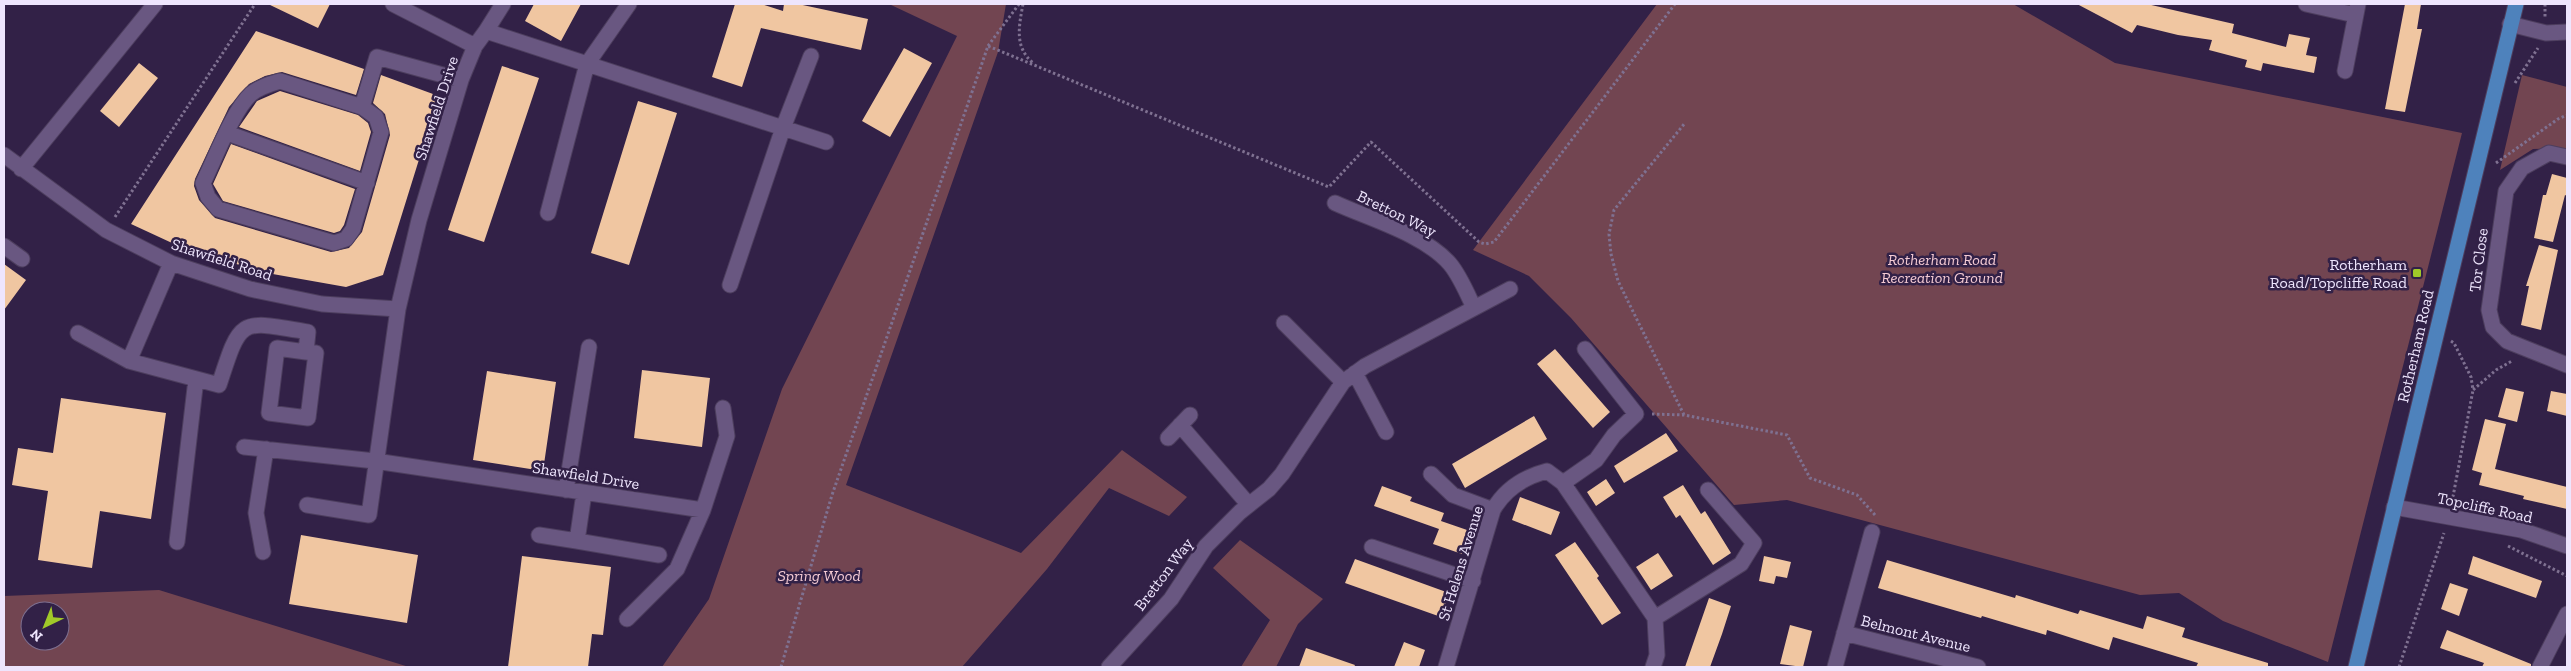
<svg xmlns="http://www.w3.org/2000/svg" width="2571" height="671" viewBox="0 0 2571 671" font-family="'Zilla Slab',serif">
<rect width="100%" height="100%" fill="#322147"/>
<path fill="#724551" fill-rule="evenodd" d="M889,4H1006L998,52L846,485L1021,553L1122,450L1187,497L1169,516L1109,488L1047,569L962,667H662L709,599L782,389L957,36Z
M1657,4H2013L2115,63L2462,133L2328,662L2223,621L2179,593L2140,595L1787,500L1734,505L1571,318L1529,276L1473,250Z
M2522,75L2567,87V148L2533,149L2500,170Z
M1240,540L1323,599L1298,624L1276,667H1241L1270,620L1213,568Z
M159,590L409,667H4V596ZM30,611H60V641H30Z"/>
<path fill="#f0c6a1" d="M268,4H330L318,28Z
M534,4H581L561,41L525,21Z
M735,4H761L783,11L784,4H798L868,19L861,50L761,28L742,87L712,77Z
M2077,4H2147L2234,24L2232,33L2286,47L2289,34L2310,38L2306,55L2317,57L2314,73L2263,63L2261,71L2245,67L2247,60L2209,50L2212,40L2178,35L2137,25L2132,33Z
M2405,4H2421L2417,29H2422L2405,112L2385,109Z
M256,31L364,69L356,95L282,72L265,76L249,84L229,107L195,179L194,186L199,200L215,218L331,252L349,248L362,232L390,135L385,114L373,103L381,75L433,94L436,105L383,275L346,287L267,273L185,249L131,224Z
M904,48L932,63L890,137L862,121Z
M139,63L158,78L119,127L100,111Z
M502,66L539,78L484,242L448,230Z
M280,91L358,115L368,123L371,132L360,171L239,127L257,101Z
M638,101L677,113L629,265L591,253Z
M231,144L355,189L344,225L340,231L334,233L223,201L213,184Z
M2552,174L2567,178V196L2565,195L2553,242L2534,238L2543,195H2546Z
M2539,245L2558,250L2541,330L2521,325L2529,286H2526Z
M4,264L26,280L4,310Z
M1555,349L1610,412L1593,428L1537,364Z
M642,370L710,378L702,447L634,438Z
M487,371L556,382L543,471L473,460Z
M2506,388L2524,392L2517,422L2498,417Z
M2551,391L2567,394V416L2547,411Z
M61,398L166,413L151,519L100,511L92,568L38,560L48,491L12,485L18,448L53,453Z
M1534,416L1547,439L1465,488L1452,464Z
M2485,419L2506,424L2495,469L2567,487V509L2523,499L2524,496L2479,485L2482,473L2472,470Z
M1666,433L1678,451L1624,483L1614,466Z
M1606,479L1615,493L1596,506L1587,492Z
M1683,485L1701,514L1705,511L1731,553L1713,565L1680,515L1676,518L1663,497Z
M1382,486L1412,497L1410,501L1444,513L1441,521L1470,531L1462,554L1433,544L1439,529L1374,506Z
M1520,497L1560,512L1551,535L1512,520Z
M301,535L418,555L407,623L289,604Z
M1575,542L1599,576L1597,578L1621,613L1602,625L1555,555Z
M1658,553L1673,576L1651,590L1636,567Z
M522,556L611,567L603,635L592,634L588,667H508Z
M1764,556L1791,562L1787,578L1776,576L1774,584L1759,581Z
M2473,556L2542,581L2536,598L2468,574Z
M1355,559L1449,593L1441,617L1345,583Z
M1887,560L2015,598L2016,595L2078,614L2080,610L2143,629L2147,616L2185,628L2182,637L2268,663V667H2196L2198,663L2113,637L2109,650L2047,630L2046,635L1982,616L1981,618L1878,588Z
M2450,583L2468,589L2459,616L2441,609Z
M1709,598L1731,606L1722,634L1710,667H1685Z
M1790,625L1812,631L1803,667L1780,664Z
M2447,630L2531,664V667H2482L2484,663L2440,648Z
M1404,642L1425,650L1419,667H1394Z
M1306,648L1355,665L1354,667H1299Z"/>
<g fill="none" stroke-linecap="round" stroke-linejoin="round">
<defs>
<path id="minor" d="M393,4L475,46
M2306,4L2355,15
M2510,24L2546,33L2567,32
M486,31L503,4
M2345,71L2358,4
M362,107L280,81C270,84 259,87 251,94C233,110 215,159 203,183L208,197L218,209L334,243L346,239L353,229L381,132L376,117L362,107L377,57L461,80
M227,133L367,183
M4,155L106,230L171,263L250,289L322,304L398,309
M2567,157L2549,153L2522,168L2506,191L2489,310L2493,327L2507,341L2567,365
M21,169L155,4
M1335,203C1370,219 1424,234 1450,264C1460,276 1467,293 1474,308
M548,213L587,64L629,4
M4,246L22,259
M171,263L129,361L219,385C241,317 239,320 308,332L306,352L277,348L269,413L308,418L316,353L306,352
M730,285L783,128L811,56
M1284,323L1343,382
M78,333L129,361
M1355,373L1386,432
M1180,425L1249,505
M1168,438L1190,415
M244,447L375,461L703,510
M1431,474L1453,495L1493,510
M1563,483L1596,460L1614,435L1636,414L1585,349
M566,490L589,347
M307,505L369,515L398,309L419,220L461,80L475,46L486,31L826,142
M2394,507L2521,530L2567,546
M539,535L577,541L584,493
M577,541L659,555
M177,542L196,379
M1372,547L1473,581
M263,552L256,513L266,449
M1655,618L1741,564L1754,543L1708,490
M627,619L677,569L703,510L727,436L723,408
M1844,633L1978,667
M1109,667L1171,599L1206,546L1240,512L1269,489L1282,474L1343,382L1365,366L1510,289
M1446,667L1493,510C1505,489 1524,477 1547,471L1563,483L1655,618L1657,655L1653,667
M1835,667L1872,532
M2540,667L2567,614"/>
<path id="major" d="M2356,667L2516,4"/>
</defs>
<use href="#minor" stroke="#4d3e5e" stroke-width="17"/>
<use href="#major" stroke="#4d3e5e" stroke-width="17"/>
<path stroke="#7f7191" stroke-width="3" stroke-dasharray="2.5 2.5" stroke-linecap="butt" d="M1023,4C1019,26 1014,47 1033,63
M2545,4V17
M988,46L1019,4
M2515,83L2538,48
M2496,163L2558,119L2567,115
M115,217L255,4
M2451,341L2454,343L2471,377L2473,390L2496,370L2512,361
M1652,414L1684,415L1787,435L1810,478L1857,495L1876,516
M1684,415L1618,281L1611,254L1609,234L1614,210L1685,123
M2452,502L2473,390
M2508,546L2567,576
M781,667L832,495L988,46L1329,187L1371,142L1479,242L1485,244L1494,242L1675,4
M2399,667L2444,533"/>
<use href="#minor" stroke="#695781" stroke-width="15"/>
<use href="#major" stroke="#4e82bc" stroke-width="15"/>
</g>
<rect fill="#a1c929" stroke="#322147" stroke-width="2" x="2412" y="268" width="10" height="10" rx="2.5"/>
<g text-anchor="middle" stroke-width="5" stroke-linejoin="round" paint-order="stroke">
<g font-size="16" fill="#eee5fd" stroke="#322147">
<text transform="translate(436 108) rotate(-72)" y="6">Shawfield Drive</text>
<text transform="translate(1397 213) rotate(26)" y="6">Bretton Way</text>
<text transform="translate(222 259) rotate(18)" y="6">Shawfield Road</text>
<text transform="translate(2478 260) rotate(-83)" y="6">Tor Close</text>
<text transform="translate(2415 346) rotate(-77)" y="6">Rotherham Road</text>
<text transform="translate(586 475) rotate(9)" y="6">Shawfield Drive</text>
<text transform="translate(2485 507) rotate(12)" y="6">Topcliffe Road</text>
<text transform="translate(1460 563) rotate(-73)" y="6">St Helens Avenue</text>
<text transform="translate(1163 574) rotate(-53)" y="6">Bretton Way</text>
<text transform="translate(1916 633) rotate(14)" y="6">Belmont Avenue</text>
</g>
<g font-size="16" font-style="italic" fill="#f5cbd4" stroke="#322147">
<text x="1942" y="265">Rotherham Road<tspan x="1942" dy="18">Recreation Ground</tspan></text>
<text x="819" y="581">Spring Wood</text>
</g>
<g font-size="16" fill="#eee5fd" stroke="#322147" text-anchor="end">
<text x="2407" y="270">Rotherham<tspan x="2407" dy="18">Road/Topcliffe Road</tspan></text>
</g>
</g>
<rect width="2571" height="671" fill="none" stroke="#eee5fd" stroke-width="10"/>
<g transform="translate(45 626) rotate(223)"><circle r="24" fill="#322147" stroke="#7d6f90"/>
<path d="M0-4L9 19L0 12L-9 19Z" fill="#a1c929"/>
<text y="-8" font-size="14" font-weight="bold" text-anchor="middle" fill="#eee5fd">N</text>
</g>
</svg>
